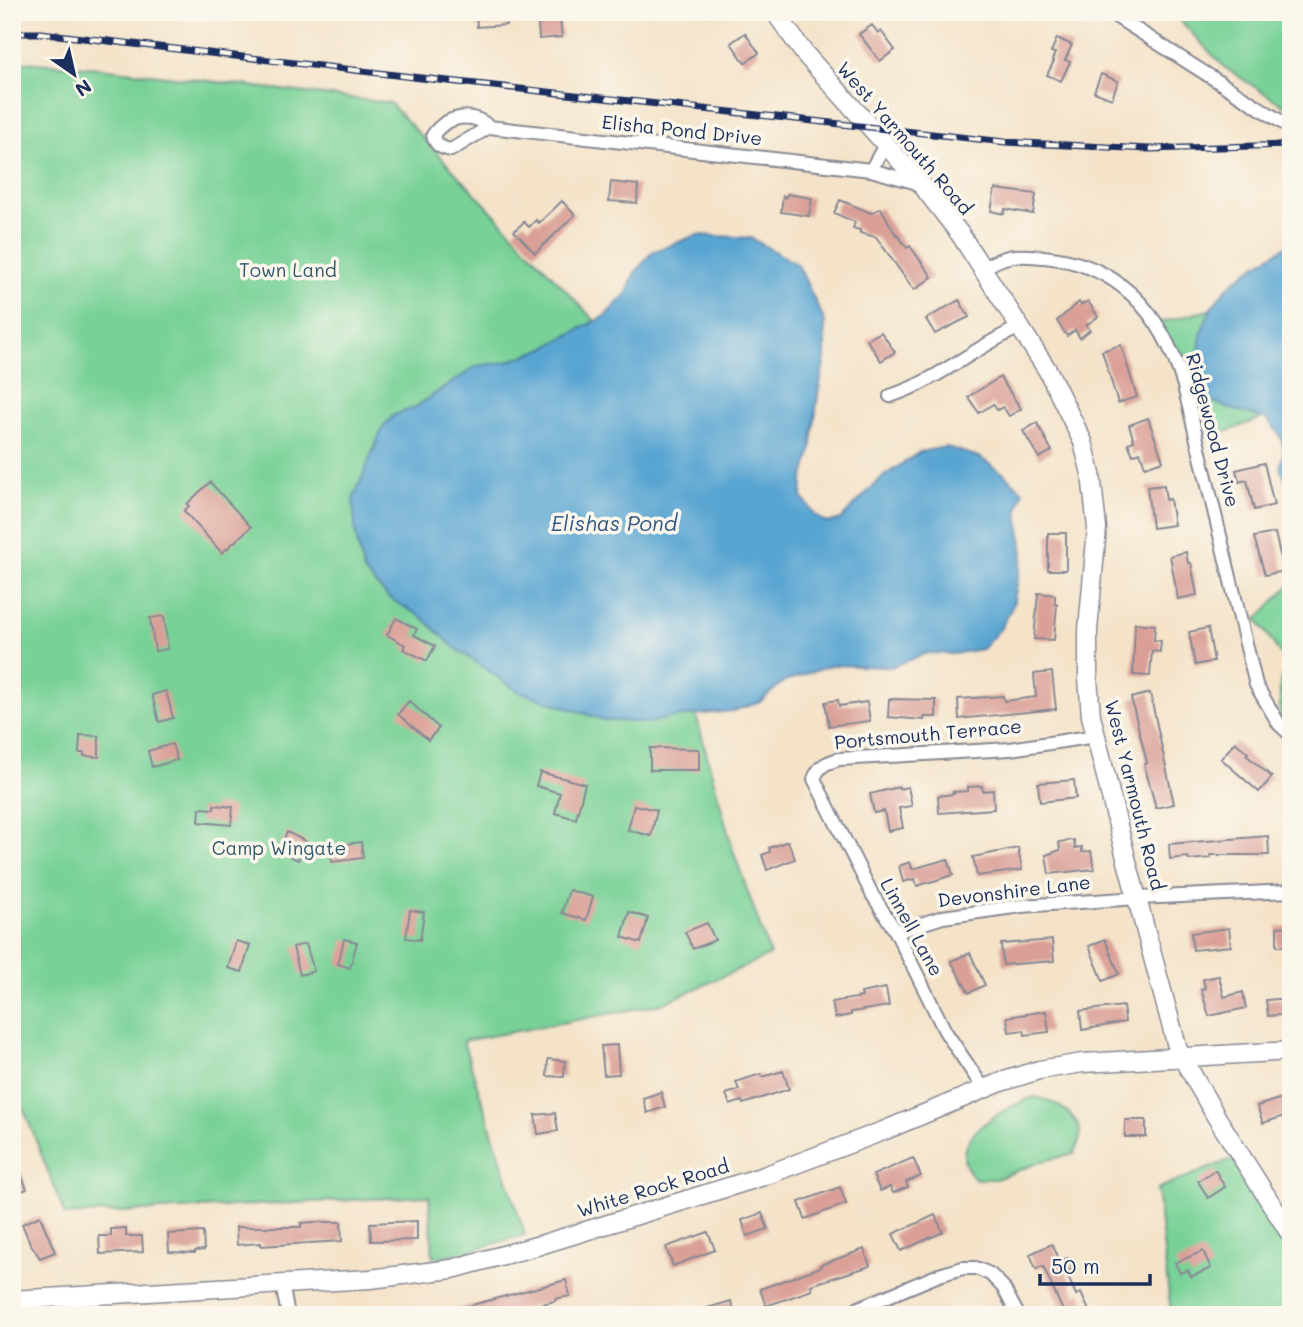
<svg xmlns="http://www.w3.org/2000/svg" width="1303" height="1327" viewBox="0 0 1303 1327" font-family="Mali,sans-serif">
<rect width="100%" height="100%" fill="#fbf7ec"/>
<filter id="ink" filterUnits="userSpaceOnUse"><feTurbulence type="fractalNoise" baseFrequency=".0143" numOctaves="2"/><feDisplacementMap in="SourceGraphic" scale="14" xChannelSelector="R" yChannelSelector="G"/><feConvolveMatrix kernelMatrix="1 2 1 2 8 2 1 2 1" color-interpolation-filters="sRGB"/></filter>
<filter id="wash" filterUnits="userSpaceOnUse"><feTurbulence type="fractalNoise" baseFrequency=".00686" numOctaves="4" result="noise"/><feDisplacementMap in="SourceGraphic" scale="28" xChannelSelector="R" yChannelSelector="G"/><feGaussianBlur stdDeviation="1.57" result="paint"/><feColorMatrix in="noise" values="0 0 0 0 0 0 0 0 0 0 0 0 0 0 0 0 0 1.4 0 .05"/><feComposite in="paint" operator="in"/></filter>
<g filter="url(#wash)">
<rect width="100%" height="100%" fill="#f4e3c9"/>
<path fill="#78d197" stroke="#4a807a" stroke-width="2" d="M1172,12H1291V110L1224,67Z
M12,61L100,68L390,103L595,321L545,348L507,362L477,366L414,408L394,415L383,427L353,500L389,598L422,617L454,647L518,691L604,720L696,715L732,847L770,955L662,1004L463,1041L525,1235L461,1253L433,1258L429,1196L65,1215L12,1079Z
M1248,300L1268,416L1209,438L1193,375L1158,323Z
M1291,584V728L1280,720V683L1287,664L1257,619Z
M1033,1097C1052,1099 1082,1115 1080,1138C1079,1143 1075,1150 1074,1154L1043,1161L996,1179H976C937,1142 1003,1109 1033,1097Z
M1232,1159L1291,1252V1315H1171L1157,1189Z"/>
<path fill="#59a5d2" stroke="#3a6a98" stroke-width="2" d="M697,235L751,238L798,265L825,322V358L818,394L811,452L803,480L802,497L815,515L827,523L841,519L881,478L920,452L946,447L979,457L1003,473L1023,491L1018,510L1023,554L1013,605L1001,628L982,649L953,654L927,653L891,667L832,665L783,682L760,702L733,711L675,717L648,723L604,720L518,691L454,647L422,617L389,598L364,572L356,536L353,500L383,427L394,415L414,408L477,366L507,362L545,348L605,316L627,293L634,274L652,252Z
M1291,243V490L1280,468L1284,450L1280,435L1267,419L1225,407L1205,397C1203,383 1198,368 1199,354C1201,294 1246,271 1291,243Z"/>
<g id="blocks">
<path fill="#daa098" d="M476,12H506V25L477,27Z
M546,12H559L562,37L539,39L538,24L543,23L542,19H546Z
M872,25L878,33L881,31L895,50L880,61L859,34Z
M745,33L759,53L745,63L731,43Z
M1057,38L1072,45L1065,60L1070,62L1061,81L1047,75L1054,61L1052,60L1055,53L1051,52Z
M1101,74L1118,81L1112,99L1094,92Z
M611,182L638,185L637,203L609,201Z
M995,189L1036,194L1033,214L1005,209L1004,214L991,211Z
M787,194L812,198L809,216L781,212L783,196L786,197Z
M840,200L871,213L881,208L896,235L897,234L907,248L910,246L932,277L914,290L876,237L860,233V230L853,228L855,222L834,213Z
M562,201L575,215L535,253L514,231L524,222L529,227L536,220L539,223Z
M959,300L969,317L935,334L926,319Z
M1088,301L1098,317L1086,325L1090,330L1080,338L1075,330L1067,336L1057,321L1079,302L1081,305Z
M881,332L895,352L881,361L867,340Z
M1121,345L1137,397L1118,403L1102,351Z
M1000,377L1021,409L1009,416L1003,407L997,410L993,404L979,413L968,397Z
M1148,418L1163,461L1145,467L1140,452L1133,455L1128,443L1134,441L1129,425Z
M1037,423L1052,451L1039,458L1023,431Z
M1264,463L1274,505L1254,510L1247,480L1239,482L1236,470Z
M210,482L251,527L222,553L184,511L189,506L187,504Z
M1164,485L1166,500L1170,499L1174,525L1152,528L1147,487Z
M1048,533H1066V570H1048Z
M1275,533L1284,571L1265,575L1254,537Z
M1186,552L1188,563H1191L1197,595L1178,599L1170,556Z
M1038,593L1055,595V604H1057L1054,640L1034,639Z
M164,616L168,649L155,651L150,618Z
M396,618L417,629L414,635L435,646L427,661L403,649L405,645L387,635Z
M1135,623L1155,625L1154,640L1161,641L1160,652L1152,651L1150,676L1133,675Z
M1208,628L1214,661L1195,665L1189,632Z
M1052,672L1056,709L959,719L958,699L1003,696L1004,701L1036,697L1034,674Z
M166,691L173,718L159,722L152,695Z
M1150,693L1174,804L1156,808L1144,764L1147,763L1131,698Z
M889,699L936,700V717H924V720L888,717Z
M838,700L839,706L867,702L870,721L829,726L825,702Z
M409,701L439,728L428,740L398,714Z
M80,735L99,736V757L84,756V753H79Z
M1235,742L1248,753L1246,755L1272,777L1259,792L1221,759Z
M172,744L177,760L152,767L148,751Z
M650,748L699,749V770H650Z
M540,772L585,784L576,819L555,813L560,793L536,786Z
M1074,780L1076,798L1040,802L1038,783Z
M982,786L983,791L993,790L994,809L939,813L938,796L954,794L953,792L968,791V787Z
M899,787V789L908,787L912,806L899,808L903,828L888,831L884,811L874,813L870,794Z
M214,805L233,807L231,825L199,822L200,808L214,809Z
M634,805L657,810L651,836L628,830Z
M287,832L307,842L298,860L278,851Z
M1268,836L1269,855H1210L1211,858L1189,860L1188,857L1170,859L1169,844Z
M1074,840L1075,848L1082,847V852L1091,851L1094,869L1049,874L1046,855L1060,850L1059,842Z
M788,841L795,859L767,870L762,855L770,852L769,848Z
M361,842L363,858L332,862L330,846Z
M1018,848L1022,870L977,876L973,857Z
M948,859L953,875L917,886L915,879L903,882L899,866L910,862L912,869Z
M569,890L593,897L586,920L562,913Z
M410,910L424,912L420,940L406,938Z
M629,912L648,918L641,943L622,937Z
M707,923L715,940L693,949L685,932Z
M1291,926V946H1277V927Z
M1229,928L1231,946L1193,950L1191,933Z
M344,939L357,942L350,968L338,964Z
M1105,939L1119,974L1103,981L1089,946Z
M1052,940L1054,961L1003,965L1001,944Z
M236,941L250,945L242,972L228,968Z
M306,944L314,971L300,975L293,947Z
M970,953L985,985L969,993L951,961Z
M1219,976L1224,997L1243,992L1246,1008L1209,1016L1201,989L1205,988L1203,979Z
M886,988L889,1006L851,1012V1015L835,1018L832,1002L862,997L861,993Z
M1291,998V1014L1268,1016L1266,1000Z
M1123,1006L1125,1022L1082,1030L1080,1011Z
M1046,1011L1049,1032L1025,1035L1024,1030L1009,1032L1007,1017Z
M617,1045L619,1074L604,1075L601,1046Z
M548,1059L565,1061L564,1077L547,1076Z
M783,1071L789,1089L743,1104L742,1101L730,1105L726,1094L739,1090L736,1082L761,1074L762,1077Z
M661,1092L665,1107L647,1113L643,1098Z
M1285,1097L1291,1114L1263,1123L1257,1106Z
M555,1113L558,1131L538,1134L535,1115Z
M1125,1120H1146V1137H1125Z
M13,1153L27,1189L12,1195V1154Z
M913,1158L921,1176L906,1182L908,1187L893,1193L890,1187L880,1191L873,1175Z
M1215,1170L1225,1187L1208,1198L1198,1181Z
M840,1187L846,1204L805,1219L799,1202Z
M762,1213L768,1229L747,1236L742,1220Z
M935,1215L943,1232L901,1251L893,1234Z
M40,1216L55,1252L40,1258L30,1243L22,1224Z
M417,1221V1240L371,1241L370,1223Z
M316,1222H341L342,1241L261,1246V1243L237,1245L236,1227H301V1223Z
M126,1228V1236H142L143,1252L100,1254L99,1236H111V1229Z
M203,1232L204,1250L195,1251V1253L169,1252L168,1234Z
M708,1232L715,1250L673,1266L666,1247Z
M1052,1244L1060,1261L1068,1258L1073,1269L1066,1272L1076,1295L1081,1293L1091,1315H1070L1068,1310L1063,1311L1043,1266L1036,1269L1030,1254Z
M864,1249L870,1266L811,1285L812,1290L766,1306L760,1289L821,1267L820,1265Z
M1203,1251L1211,1268L1191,1277L1188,1270L1180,1273L1175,1263Z
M566,1280L570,1296L555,1299V1301L511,1311V1313L502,1315H454L453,1310Z
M731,1301L735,1315H695L694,1312Z"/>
</g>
</g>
<g filter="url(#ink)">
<use href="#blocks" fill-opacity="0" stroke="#888994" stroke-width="2"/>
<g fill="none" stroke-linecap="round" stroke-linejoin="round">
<defs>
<path id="street" d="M1109,12L1291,128
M489,127C472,111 446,116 433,135C435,145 441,148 451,150L489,127L871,170L885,145
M871,170L921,184
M983,269C1006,253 1018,255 1044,257C1121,264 1163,315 1184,386L1256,685L1279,724L1291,735
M890,396C937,381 975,347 1020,327
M896,932L943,917L1021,906L1138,898L1291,891
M984,1089L945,1031L896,932L872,894L814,779C819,766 825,763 839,759L1010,749L1096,736
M282,1284L288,1315
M842,1315L939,1275L963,1268H976L990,1274L1003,1287L1018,1315"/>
<path id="secondary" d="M775,12L804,53L921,184L960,234L1048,371L1083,442L1091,474L1097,528L1088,630V678L1091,716L1126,858L1178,1050L1217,1118L1291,1235
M12,1300L370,1279L452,1269L540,1245L764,1176L883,1131L1001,1082L1039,1070L1083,1063L1291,1051"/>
</defs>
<use href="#street" stroke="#888994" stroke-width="16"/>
<use href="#secondary" stroke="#888994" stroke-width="21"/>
<use href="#street" stroke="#fff" stroke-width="12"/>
<use href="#secondary" stroke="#fff" stroke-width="18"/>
<defs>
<path id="rail" d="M12,33H41L421,78L1005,142L1149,149L1291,145"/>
</defs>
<use href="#rail" stroke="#1b2f5e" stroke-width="7"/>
<use href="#rail" stroke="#fbf7ec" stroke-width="4.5" stroke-dasharray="13" stroke-linecap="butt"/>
</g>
</g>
<g text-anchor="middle" stroke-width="7" stroke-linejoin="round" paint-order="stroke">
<g font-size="19" fill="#1b2f5e" stroke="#fbf7ec">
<text transform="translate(682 130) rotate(6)" y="7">Elisha Pond Drive</text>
<text transform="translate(905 138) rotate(49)" y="7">West Yarmouth Road</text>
<text transform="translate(1213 430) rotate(75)" y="7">Ridgewood Drive</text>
<text transform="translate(928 734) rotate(-5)" y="7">Portsmouth Terrace</text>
<text transform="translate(1135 795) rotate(76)" y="7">West Yarmouth Road</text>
<text transform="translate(1014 891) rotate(-7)" y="7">Devonshire Lane</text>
<text transform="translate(912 927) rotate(61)" y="7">Linnell Lane</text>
<text transform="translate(653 1188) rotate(-17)" y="7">White Rock Road</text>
</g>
<g font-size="19" fill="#32586c" stroke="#fbf7ec">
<text x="288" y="277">Town Land</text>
<text x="279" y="855">Camp Wingate</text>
</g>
<g font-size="21" font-style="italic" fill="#315887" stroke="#fbf7ec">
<text x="614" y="531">Elishas Pond</text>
</g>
</g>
<rect width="1303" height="1327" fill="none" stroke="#fbf7ec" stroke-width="42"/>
<g transform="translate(74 74) rotate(146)" stroke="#fbf7ec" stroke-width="5" paint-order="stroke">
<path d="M0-5L12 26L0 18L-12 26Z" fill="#1b2f5e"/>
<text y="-10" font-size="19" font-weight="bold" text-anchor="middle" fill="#1b2f5e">N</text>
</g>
<path d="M1040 1274v10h110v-10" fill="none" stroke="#1b2f5e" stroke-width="3.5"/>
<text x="1051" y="1274" font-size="21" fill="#1b2f5e" stroke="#fbf7ec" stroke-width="5" paint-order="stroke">50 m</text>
</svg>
